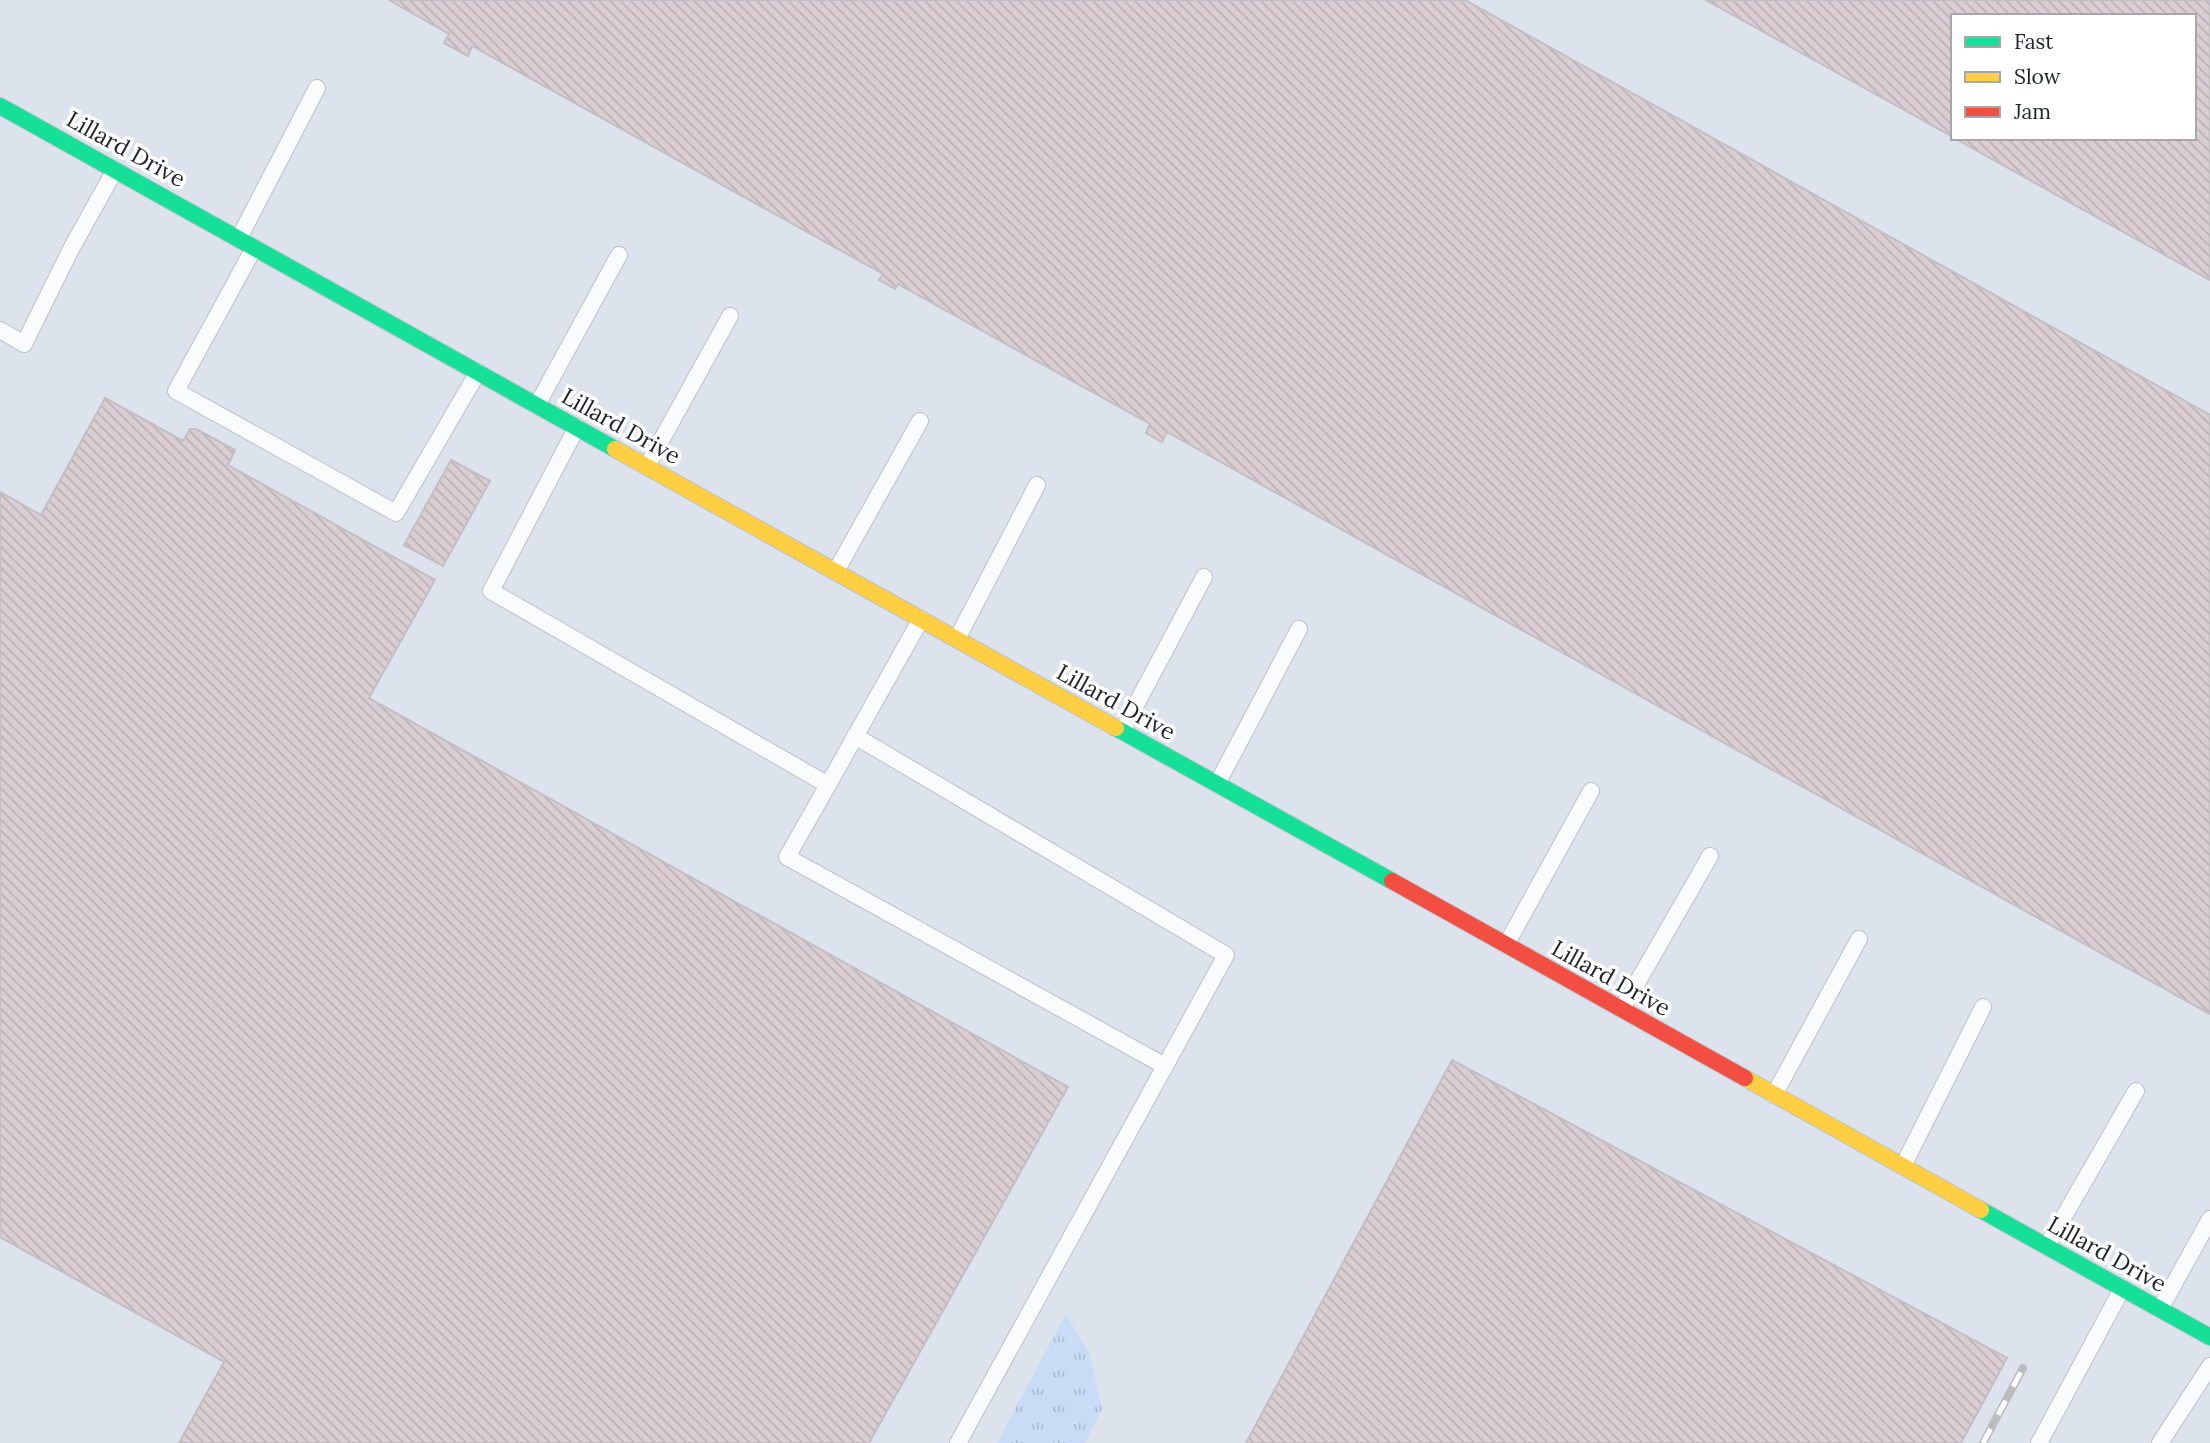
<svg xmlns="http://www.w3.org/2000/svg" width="2210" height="1443" viewBox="0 0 2210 1443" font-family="Lora,serif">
<defs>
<pattern id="grass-tufts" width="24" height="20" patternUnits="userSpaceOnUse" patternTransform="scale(1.75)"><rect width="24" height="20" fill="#c8dcf5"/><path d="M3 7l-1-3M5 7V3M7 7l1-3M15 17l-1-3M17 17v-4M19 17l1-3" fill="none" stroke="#abbdd2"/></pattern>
<pattern id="building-back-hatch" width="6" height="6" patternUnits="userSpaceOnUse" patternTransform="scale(1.75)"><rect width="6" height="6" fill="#daced3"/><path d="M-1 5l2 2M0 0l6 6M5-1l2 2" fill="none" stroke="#bbb1b5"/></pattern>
</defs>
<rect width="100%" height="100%" fill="#dce3ec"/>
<path fill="url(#grass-tufts)" d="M1066,1314L1090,1355L1102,1409L1085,1443H997Z"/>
<path fill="url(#building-back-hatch)" stroke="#c1bfc4" stroke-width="2" d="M389,0H1465L2210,415V1014L1167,432L1162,442L1146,433L1150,424L898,284L895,289L879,280L883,274L472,46L468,56L444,43L449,34Z
M1706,0H2210V280L1954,138H2194V16H1953V137Z
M105,398L183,441L190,429H196L235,450L228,465L435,580L369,698L1068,1087L869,1443H179L224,1362L0,1237V492L41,515Z
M451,460L490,481L443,566L404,545Z
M1452,1060L2007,1358L1961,1443H1246Z"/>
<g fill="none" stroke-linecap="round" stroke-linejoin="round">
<defs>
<path id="lane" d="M239,238L317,88
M254,248L176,391L396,513L478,372
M0,330L24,344L71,249L115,170
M537,405L619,255
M577,427L491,591L828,785L921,619
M647,466L730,316
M836,571L920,421
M957,639L1037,485
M1122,731L1204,577
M855,736L1226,955L958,1443
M1217,784L1299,629
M828,785L787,857L1165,1066
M1506,945L1591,791
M1622,1009L1710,856
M1774,1095L1859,939
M1903,1166L1983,1007
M2047,1246L2136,1091
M2160,1309L2210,1219
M2039,1443L2122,1289
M2160,1443L2210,1366"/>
<path id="fast" d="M0,106L615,449
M1116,728L1392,881
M1981,1210L2210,1337"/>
<path id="slow" d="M615,449L1116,728
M1745,1078L1981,1210"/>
<path id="jam" d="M1392,881L1745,1078"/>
</defs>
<use href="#lane" stroke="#bcc1c9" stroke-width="18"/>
<use href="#fast" stroke="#bcc1c9" stroke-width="18"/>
<use href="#slow" stroke="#bcc1c9" stroke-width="18"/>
<use href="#jam" stroke="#bcc1c9" stroke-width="18"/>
<use href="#lane" stroke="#fafbfc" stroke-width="16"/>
<use href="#fast" stroke="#16e098" stroke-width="16"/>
<use href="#slow" stroke="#ffcf43" stroke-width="16"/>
<use href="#jam" stroke="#f24e42" stroke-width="16"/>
<defs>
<path id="rail" d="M1983,1443L2023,1368"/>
</defs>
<use href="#rail" stroke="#babcbe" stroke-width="8"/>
<use href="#rail" stroke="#fff" stroke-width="5" stroke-dasharray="16" stroke-linecap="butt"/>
</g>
<g text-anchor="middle" stroke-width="7" stroke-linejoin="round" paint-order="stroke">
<g font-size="23" fill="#1f242a" stroke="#fff">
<text transform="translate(126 149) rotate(29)" y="8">Lillard Drive</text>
<text transform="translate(621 426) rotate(29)" y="8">Lillard Drive</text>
<text transform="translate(1116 702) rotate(29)" y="8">Lillard Drive</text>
<text transform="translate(1611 978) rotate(29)" y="8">Lillard Drive</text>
<text transform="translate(2107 1254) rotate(29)" y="8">Lillard Drive</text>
</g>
</g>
<rect x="1951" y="14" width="245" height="126" fill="#ffffff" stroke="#a5a7aa" stroke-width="2"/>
<rect x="1965" y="37" width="35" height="10" fill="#16e098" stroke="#a5a7aa" stroke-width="2"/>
<text x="2014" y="49" font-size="21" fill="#1f242a">Fast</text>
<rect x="1965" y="72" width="35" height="10" fill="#ffcf43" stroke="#a5a7aa" stroke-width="2"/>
<text x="2014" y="84" font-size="21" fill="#1f242a">Slow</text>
<rect x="1965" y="107" width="35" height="10" fill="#f24e42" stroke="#a5a7aa" stroke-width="2"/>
<text x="2014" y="119" font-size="21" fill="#1f242a">Jam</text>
</svg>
